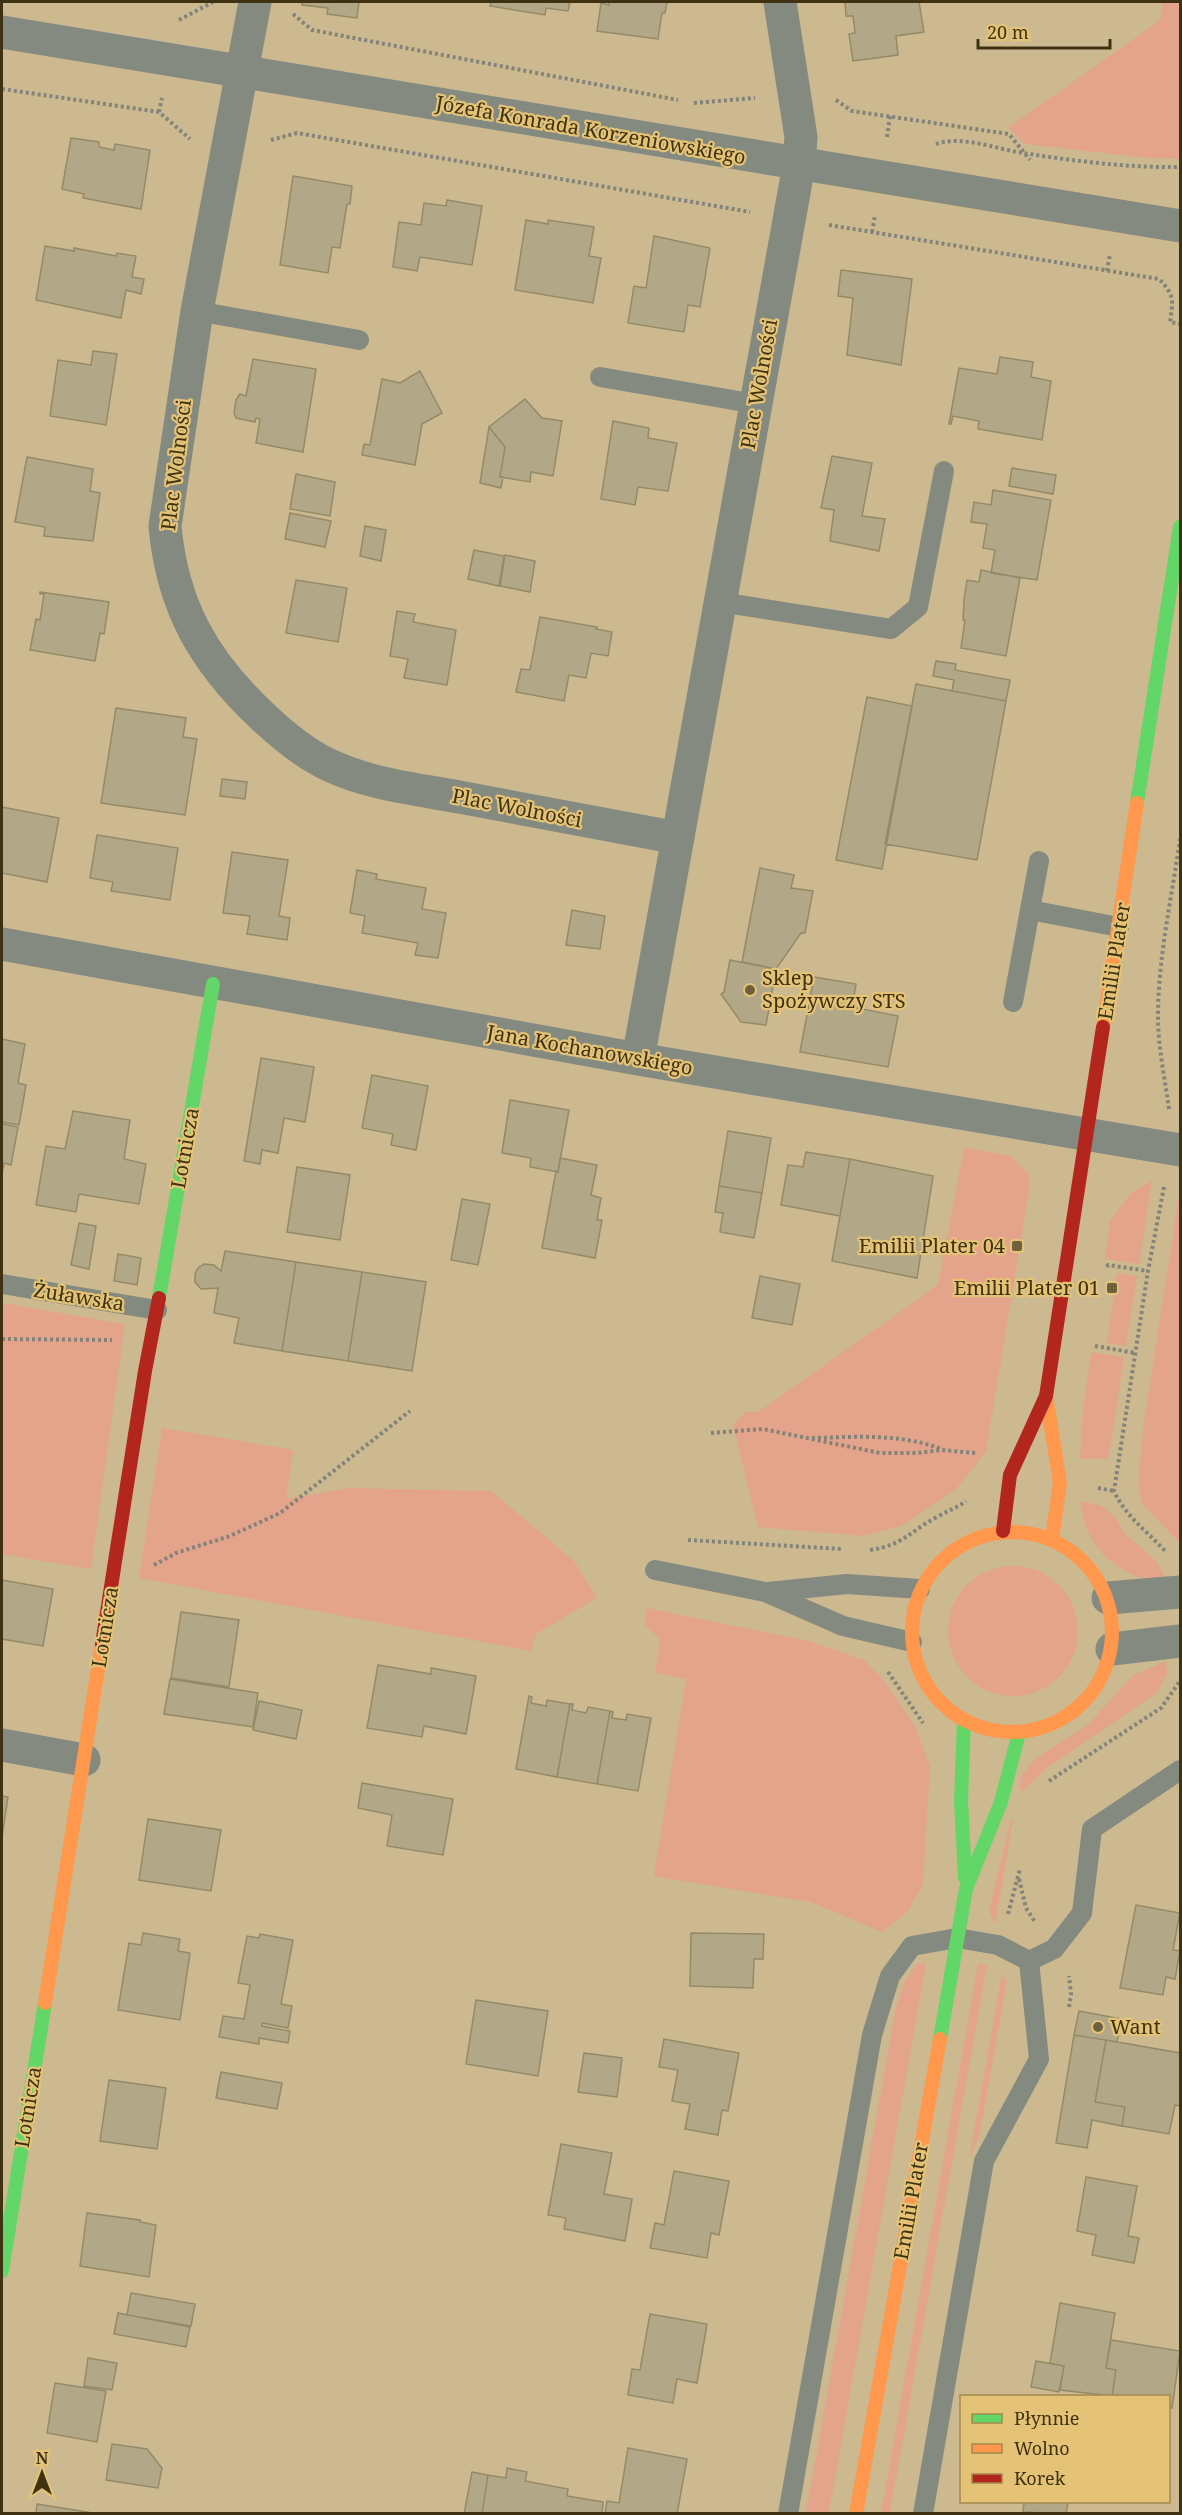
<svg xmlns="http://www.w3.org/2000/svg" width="1182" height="2515" viewBox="0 0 1182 2515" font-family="'Noto Serif',serif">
<rect width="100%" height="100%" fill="#ccb990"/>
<path fill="#e4a38b" d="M1163,2H1180V159L1148,158L1025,144L1008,128L1159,21Z
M964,1147L1011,1156L1029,1174V1192L986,1452L956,1489L901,1526L863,1536L758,1527L733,1425L745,1412H758L938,1285Z
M1152,1181L1139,1264L1105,1259L1110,1221L1131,1193Z
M1180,1190V1189V1543L1142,1504L1138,1483L1144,1422Z
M1117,1273L1137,1276L1126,1346L1107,1343Z
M2,1303L125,1324L91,1569L2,1554Z
M1091,1352L1124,1357L1110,1451L1107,1459H1080L1083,1408Z
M162,1428L293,1450L286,1499L349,1488L491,1491L574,1561L597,1598L536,1634L531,1651L139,1578Z
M1080,1501L1099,1505L1108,1511L1116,1518L1123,1532L1157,1562L1164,1575L1163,1584C1116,1574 1086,1550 1080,1501Z
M948 1631a65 65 0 1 1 130 0a65 65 0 1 1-130 0Z
M647,1608L809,1641L864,1660L881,1677L915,1726L930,1766L923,1884L908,1911L882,1932L811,1902L654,1876L686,1679L655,1673L660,1639L645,1625Z
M1166,1661L1167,1674L1158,1692L1047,1768L1023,1791L1019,1788L1021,1777L1034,1760L1089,1724L1132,1676Z
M1011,1819H1013L995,1925L989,1911Z
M918,1963L926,1964L829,2513H806L896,2007L904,1983Z
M978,1964L987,1965L890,2513H881Z
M1002,1974L1007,1982L979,2137L969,2159Z"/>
<path fill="#b2a887" stroke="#948a68" stroke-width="1.5" d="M302,2H359L357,18L327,14L328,8L302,5Z
M491,2H570L568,11L546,8L545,15L490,6Z
M609,2H667L665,13H662L658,39L597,31L601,3L609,5Z
M845,2H919L924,32L896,36L898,55L853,61L849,34L855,33L853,16H846Z
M71,138L99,142V147L114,150L115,144L150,150L141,209L83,198L84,194L62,189Z
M293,176L352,186L350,204H347L340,248L332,247L328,273L280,265Z
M447,200L482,206L472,265L420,257L417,271L393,267L399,222L421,225L424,203L446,206Z
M526,220L548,224V220L594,227L589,256L601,258L593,303L515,290Z
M654,236L710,248L700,307L688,305L684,332L628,323L634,286L646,288Z
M45,246L74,251V248L116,256L117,253L136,256L132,277L144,279L141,294L126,290L121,318L36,300Z
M841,270L912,279L901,365L847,355L853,298L838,296Z
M93,351L117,354L106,425L50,416L58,360L91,365Z
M1000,357L1033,362L1031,377L1051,381L1042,440L978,429L979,421L953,416L951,424H949L959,368L997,374Z
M253,359L316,369L303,452L256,443L260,419L256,418L255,422L236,418L234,413L236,400L240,394L246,396Z
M420,371L442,413L422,424L415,465L362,455L364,444L370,445L382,379L400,383Z
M525,399L542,418L562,421L553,476L531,472L530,482L500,477L505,447L489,427Z
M613,421L649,428L648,438L677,443L668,491L638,487L635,505L601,499Z
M489,427L505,447L500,477H503L501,488L480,483Z
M832,456L872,463L862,516L885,519L879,551L830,541L834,510L821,508Z
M27,457L93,469L90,491L100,493L93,541L44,536L45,527L15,522Z
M1012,468L1056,475L1053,494L1009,486Z
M296,474L335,482L330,516L290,509Z
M993,490L1051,500L1037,580L991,573L995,550L983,548L987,524L971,522L974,502L991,505Z
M290,513L331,521L325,547L285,539Z
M365,526L386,530L381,561L360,556Z
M474,550L504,556L499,586L468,579Z
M505,555L535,561L530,592L500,586Z
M981,570L1020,578L1006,656L961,648L965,620H963L964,600L967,580L979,582Z
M296,580L347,588L338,642L286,633Z
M40,592L109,602L104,634L100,633L95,661L30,650L36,619L40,620L44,594H40Z
M397,611L415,614L413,622L456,630L447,685L404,678L408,659L390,656Z
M540,617L597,627L596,629L612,632L608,656L591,653L586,678L569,675L564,701L516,692L521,669L530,670Z
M936,661L956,664L955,670L1010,680L1006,701L952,691L954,680L933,676Z
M916,684L1006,701L977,860L885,844Z
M867,697L912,706L882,869L836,860Z
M116,708L186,718L183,737L197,739L185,815L101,803Z
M222,779L247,782L245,799L220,796Z
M2,807L59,818L47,882L2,873Z
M97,835L178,848L170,900L111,891L113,882L90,878Z
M232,852L288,860L279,916L290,918L287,940L247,934L250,916L223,913Z
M760,868L794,875L791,888L813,891L805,933H801L776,969L742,962Z
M357,870L377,874L376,879L426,888L422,909L446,913L438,958L415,955L418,943L362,933L365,916L350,913Z
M572,910L605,916L600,949L566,945Z
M730,960L776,969L766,1025L741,1022L721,994L724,992Z
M814,977L856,984L852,1007L898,1016L888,1067L800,1052Z
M2,1039L25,1044L18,1083L26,1085L19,1125L2,1122Z
M261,1058L314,1067L305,1122L284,1118L278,1153L262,1150L260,1164L244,1161Z
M372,1075L428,1086L416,1150L391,1145L393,1134L362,1128Z
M510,1100L569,1110L558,1172L530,1167L531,1158L502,1153Z
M73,1111L130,1120L124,1159L146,1164L139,1204L79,1194L76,1212L36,1205L46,1146L65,1149Z
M2,1124L18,1127L11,1165L4,1163L2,1175Z
M728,1131L771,1138L762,1193L719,1186Z
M806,1152L850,1159L840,1216L781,1205L788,1165L803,1167Z
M560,1158L597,1165L591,1195L601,1198L597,1220H602L595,1258L542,1248L556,1171L558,1172Z
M850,1159L933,1176L917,1278L832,1261Z
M297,1167L350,1175L340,1240L287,1232Z
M719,1186L762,1193L754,1238L720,1232L723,1213L715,1212Z
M462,1199L490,1204L478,1265L451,1260Z
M79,1223L96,1226L89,1269L71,1265Z
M225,1251L296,1262L282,1351L234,1343L239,1318L214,1313L218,1288L201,1289L195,1282V1274L198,1268L204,1264L214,1265L221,1271Z
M118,1254L141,1258L137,1285L114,1281Z
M296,1262L362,1272L348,1361L282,1351Z
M362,1272L426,1282L412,1371L348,1361Z
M760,1276L800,1284L792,1325L752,1318Z
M2,1580L53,1589L43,1646L2,1639Z
M181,1612L239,1620L229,1687L171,1678Z
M378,1665L431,1674V1668L476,1676L466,1734L424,1726L422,1737L367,1728Z
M170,1679L258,1693L253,1727L164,1714Z
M529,1696L532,1697L531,1703L546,1706L547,1700L570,1704L557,1777L516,1769Z
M259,1701L302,1710L296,1739L253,1730Z
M570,1704H573L572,1710L586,1713L588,1707L610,1711L597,1784L557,1777Z
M610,1711L613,1712L612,1718L626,1720L627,1714L651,1718L638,1791L597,1784Z
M362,1783L453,1799L443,1855L387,1846L392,1815L358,1808Z
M2,1796L8,1797L2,1837Z
M148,1819L221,1830L211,1891L139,1880Z
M1136,1905L1180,1913L1173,1950L1180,1951L1175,1979L1166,1977L1163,1995L1120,1988Z
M143,1933L180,1939L178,1951L190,1953L180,2020L118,2010L129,1943L141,1945Z
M691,1933L764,1934L763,1959H754L753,1988L690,1986Z
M260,1934L293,1940L281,2004L292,2006L288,2028L262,2023V2026L290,2031L288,2043L259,2038V2044L219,2037L223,2016L244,2019L250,1985L238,1983L247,1936L259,1938Z
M476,2000L548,2011L538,2076L466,2064Z
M1079,2011L1122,2019L1117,2042L1074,2035Z
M1074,2035L1106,2040L1095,2102L1125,2107L1122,2126L1092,2120L1087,2148L1056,2143Z
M664,2039L739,2053L728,2111L722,2110L718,2135L685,2129L690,2104L672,2101L678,2070L659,2067Z
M1106,2040L1180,2053V2106L1175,2105L1169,2134L1122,2126L1125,2107L1095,2102Z
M584,2053L622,2058L617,2097L578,2092Z
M221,2072L282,2083L277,2109L216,2098Z
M109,2080L166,2088L157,2149L100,2141Z
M561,2144L612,2153L604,2194L632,2199L625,2241L564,2229L566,2218L548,2215Z
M674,2171L729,2181L719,2235L711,2233L707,2258L650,2248L655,2223L664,2225Z
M1086,2177L1137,2186L1128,2236L1139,2238L1134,2263L1092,2255L1096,2235L1077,2231Z
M87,2213L140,2220V2222L156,2225L149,2277L80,2266Z
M131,2293L195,2304L191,2326L127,2315Z
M1060,2303L1115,2313L1106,2368L1116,2370L1112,2396L1060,2390L1064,2366L1050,2363Z
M118,2313L190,2327L186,2347L114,2334Z
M650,2314L707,2324L697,2383L677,2379L673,2403L628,2395L632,2369L640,2370Z
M1111,2340L1180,2351L1172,2408L1168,2407V2396H1112L1116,2370L1106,2368Z
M88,2358L117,2363L112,2390L84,2386Z
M1036,2361L1064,2366L1059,2392L1031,2387Z
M55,2383L106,2391L97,2442L47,2433Z
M112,2444L147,2449L162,2468L158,2488L106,2480Z
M628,2448L687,2459L677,2514H605L607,2501L619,2503Z
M507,2468L527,2472L525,2481L568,2489L567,2496L603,2502L602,2514H482L488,2475L506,2478Z
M472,2472L488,2475L482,2514H464Z
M1024,2502H1068L1066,2514L1023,2512Z
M37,2504L87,2512L96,2514H36Z"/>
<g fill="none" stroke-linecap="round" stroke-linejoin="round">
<path stroke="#838479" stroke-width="4" stroke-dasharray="3 3" stroke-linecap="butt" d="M293,14L312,30L678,100
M179,20L213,2
M2,89L159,112L190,139
M836,100L852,111L1009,134L1030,160
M694,103L755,98
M159,112L162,98
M887,137L890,116
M271,140L297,133L750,212
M936,144C962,135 996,149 1023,153C1074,161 1129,168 1180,167
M829,225L1159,279C1175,295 1173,301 1170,322L1180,324
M872,232L875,215
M1107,271L1110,254
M1169,1109C1165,1079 1158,1047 1158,1017C1158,957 1172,897 1180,839
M1164,1187L1148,1271L1114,1491C1126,1517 1147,1531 1166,1552
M1107,1267L1108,1265L1148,1271
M2,1339L112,1340
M1095,1346L1135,1353
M711,1433L763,1429L880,1453H917L941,1450L976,1453
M812,1438C855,1437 900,1433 941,1449
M1098,1488L1114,1491
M688,1540L842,1549
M870,1550C904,1545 910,1531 937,1517C947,1511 957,1508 966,1501
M154,1565L176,1553L230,1536L280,1513L410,1411
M888,1672L923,1723
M1049,1781L1161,1708L1180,1681
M1019,1879L1026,1908L1035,1922
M1008,1914L1020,1869
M1069,2007L1071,1994L1069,1976"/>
<path stroke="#858a80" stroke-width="20" d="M197,311L359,340
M600,377L756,404
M720,602L891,629L918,607L944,471
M1030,910L1119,927
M1013,1002L1039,861
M2,1284L157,1310
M655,1570L765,1592L843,1626L912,1642
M768,1592L847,1584L920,1589
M1029,1961L1054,1949L1082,1913L1092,1829L1180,1770
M788,2514L872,2035L890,1976L912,1946L957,1938L998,1945L1029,1961L1039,2059L984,2161L923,2514"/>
<path stroke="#858a80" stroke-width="33" d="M255,2L197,311L165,526C172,606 204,661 261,715C281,734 302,752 327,764C368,784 415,789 459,797C532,811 605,825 678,838
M2,32L1180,226
M2,944L638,1059L1180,1150
M638,1059L799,165L801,137L780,2
M1108,1598L1180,1592
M1112,1649L1180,1641
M2,1745L84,1760"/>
<path stroke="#63d668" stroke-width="14" d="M1137,803L1180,527
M159,1298L213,984
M964,1721L961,1801L965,1878
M940,2039L966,1889L1001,1802L1019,1733
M2,2271L45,2003"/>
<path stroke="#ff974d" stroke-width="14" d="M1103,1027L1137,803
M1046,1396L1060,1483L1052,1539
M912 1632a100 100 0 1 1 200 0a100 100 0 1 1-200 0Z
M45,2003L102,1644
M856,2514L940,2039"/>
<path stroke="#b3261e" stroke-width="14" d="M1003,1531L1010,1475L1046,1396L1103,1027
M102,1644L145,1371L159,1298"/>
</g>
<g fill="#70613e" stroke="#e4c377" stroke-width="2">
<circle cx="750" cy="990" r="6"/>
<rect x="1011" y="1240" width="12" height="12" rx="3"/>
<rect x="1106" y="1282" width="12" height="12" rx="3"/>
<circle cx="1098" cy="2027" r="6"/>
</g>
<g text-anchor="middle" stroke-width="4.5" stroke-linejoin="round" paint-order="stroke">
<g font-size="20" fill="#3f3212" stroke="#e4c377">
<text transform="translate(591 130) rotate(10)" y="7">Józefa Konrada Korzeniowskiego</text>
<text transform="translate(759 384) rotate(-80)" y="7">Plac Wolności</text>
<text transform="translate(176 465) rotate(-83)" y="7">Plac Wolności</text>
<text transform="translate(517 808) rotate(11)" y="7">Plac Wolności</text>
<text transform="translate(1114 961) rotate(-81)" y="7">Emilii Plater</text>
<text transform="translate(590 1050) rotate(10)" y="7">Jana Kochanowskiego</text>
<text transform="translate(185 1148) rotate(-80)" y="7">Lotnicza</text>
<text transform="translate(79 1297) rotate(9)" y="7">Żuławska</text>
<text transform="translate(105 1627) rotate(-81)" y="7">Lotnicza</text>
<text transform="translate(28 2107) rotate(-81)" y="7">Lotnicza</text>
<text transform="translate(911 2201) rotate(-80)" y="7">Emilii Plater</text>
</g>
<g font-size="20" fill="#3f3212" stroke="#e4c377" text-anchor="start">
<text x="762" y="985">Sklep<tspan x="762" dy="23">Spożywczy STS</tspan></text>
<text x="1005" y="1253" text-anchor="end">Emilii Plater 04</text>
<text x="1100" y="1295" text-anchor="end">Emilii Plater 01</text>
<text x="1110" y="2034">Want</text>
</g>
</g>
<rect width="1182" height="2515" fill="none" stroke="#3f3212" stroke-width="6"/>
<rect x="960" y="2395" width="210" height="108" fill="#e4c377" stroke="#a2894f" stroke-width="1.5"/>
<rect x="972" y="2414" width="30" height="9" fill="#63d668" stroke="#a2894f" stroke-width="1.5"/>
<text x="1014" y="2425" font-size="18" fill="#3f3212">Płynnie</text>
<rect x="972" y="2444" width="30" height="9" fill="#ff974d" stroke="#a2894f" stroke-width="1.5"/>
<text x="1014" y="2455" font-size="18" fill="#3f3212">Wolno</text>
<rect x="972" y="2474" width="30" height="9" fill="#b3261e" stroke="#a2894f" stroke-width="1.5"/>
<text x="1014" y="2485" font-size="18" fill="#3f3212">Korek</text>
<g transform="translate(42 2473)" stroke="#e4c377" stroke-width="4.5" paint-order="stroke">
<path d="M0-4.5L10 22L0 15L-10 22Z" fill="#3f3212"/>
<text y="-9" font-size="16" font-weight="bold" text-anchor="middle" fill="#3f3212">N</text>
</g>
<path d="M978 39v9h132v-9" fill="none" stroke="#3f3212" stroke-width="3"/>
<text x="987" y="39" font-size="18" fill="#3f3212" stroke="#e4c377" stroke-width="4.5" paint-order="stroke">20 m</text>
</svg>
